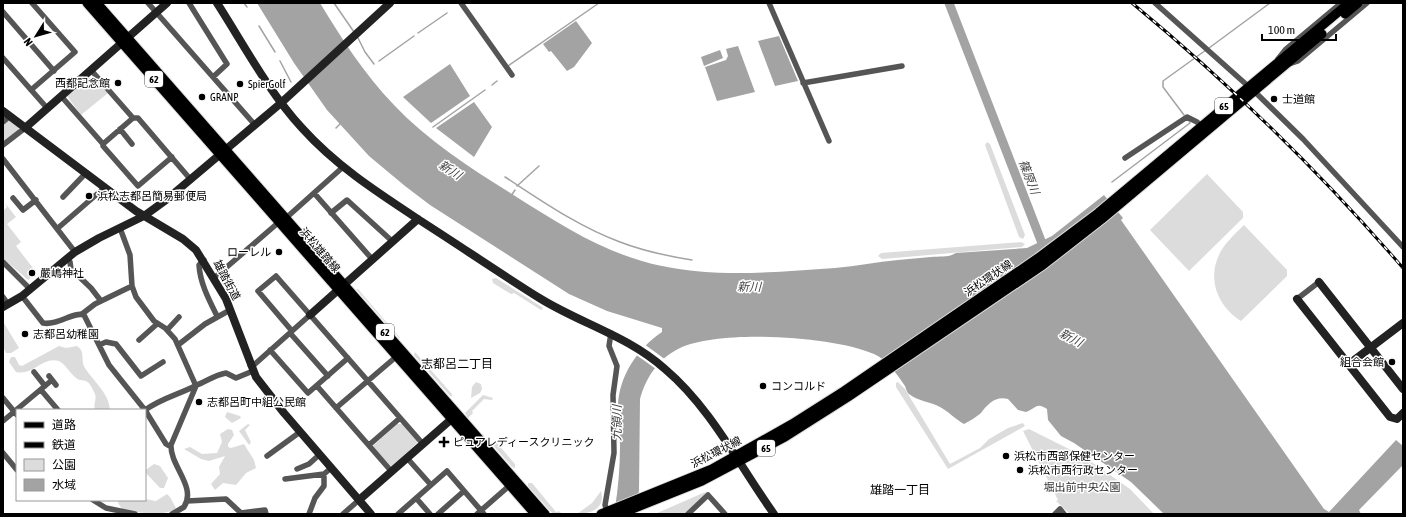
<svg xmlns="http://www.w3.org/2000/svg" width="1406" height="517" viewBox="0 0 1406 517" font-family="'Asap Condensed','Noto Sans JP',sans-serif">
<rect width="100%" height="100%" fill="#fff"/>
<path fill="#dcdcdc" d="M89,78H95L108,93L81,115L67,96Z
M8,120L18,127L19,130L3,143V123Z
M987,142L990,144L1025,235L1023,239L1019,237L985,145Z
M1207,174L1243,212V218L1189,271L1150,230Z
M5,203L16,217L7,224L21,242L16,246L36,272L28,280L3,258V211L7,207Z
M1244,225L1287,270V276L1241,321C1217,306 1206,277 1221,251C1227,241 1236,233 1244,225Z
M1021,242L1025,244L1022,247L882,259L878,256L881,253Z
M496,278L542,307L543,309L541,310L514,293L511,294L493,283L492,279Z
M356,289H358L400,338H399Z
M3,316L4,323L19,348L11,353H6L3,347Z
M59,346L66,348L77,346C86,352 80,360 85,368C94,382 109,393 110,410H95C93,404 97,400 95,394C86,373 83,385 75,377C69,372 66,365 59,361C42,356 33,376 16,372L9,362L11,357H15L19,365L22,366Z
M415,352L452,394V396H450L414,355Z
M476,382L481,384L482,389L480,393L471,398L472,387Z
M898,382L905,389L950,464L980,448L989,439L1008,428L1023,423L1025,426L948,469L896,387V383Z
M483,395L493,398L492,400L484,399L472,411L473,413L468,418L465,413Z
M227,412L240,416L241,418L232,423L225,417Z
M248,424L250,425L245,430L251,442L249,445L239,431Z
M397,424H403L417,440V443L392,467L373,447L374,445Z
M228,429L232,430L234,435L228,444V447L231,448L244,444L254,460L256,468L246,473L236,485L223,483L215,490L211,484L220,474L219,467L225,456L209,461L201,459L184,449L190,447L202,454L217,453L222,442L220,434Z
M1029,429L1083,456L1130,489L1154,514H1070L1056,501L1058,500L1056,496L1023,431Z
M493,442H496L515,464V468L512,467L493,445Z
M154,464L160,466L168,478L164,488H160L145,472L147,469Z
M528,483H532L556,512L559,511L562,514H553L528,486Z
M601,491C606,508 591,514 577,514L592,503Z
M708,492L685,514H655L703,493Z
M167,494L170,497L176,508C167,517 134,513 122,509L118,503L119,500H145V499L156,501Z"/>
<path fill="#a3a3a3" d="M257,3H320C342,39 364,74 394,105C429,142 472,169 515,196C561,225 607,255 662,266C718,278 778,272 835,268C857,266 877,262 898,260C909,259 920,258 931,257C941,256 947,258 956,253L1027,248L1052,236L1104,195L1123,218L1121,220L1324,509L1329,512L1396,440L1403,446V465L1359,510L1361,514H1164L1131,482L1074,443L1061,436L1048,420L1047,409C1036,402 1037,408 1026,412L1018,410L1008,399C995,396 988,404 981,413C976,417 970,421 964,424C955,419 948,411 940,407C931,402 917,401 909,394C907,393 906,388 905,386C897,374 887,360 874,354C833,336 720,329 680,348C659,358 646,377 640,399L639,490L635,514H614C618,491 620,469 620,446C620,433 618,420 618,406C619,376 637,349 662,332V328L607,311L569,294L430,205L405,186L369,156L327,110L294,63Z
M576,21L592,43L574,67L567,71L551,51L549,52L543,44Z
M779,36L798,81L775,86L758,41Z
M738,46L755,92L717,101L705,67L726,60L728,56L726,49Z
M720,50L723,58L704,66L701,57Z
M450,64L470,96L431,123L403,97Z
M474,102L492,127L474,157L436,128Z"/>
<path fill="#fff" d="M644,344L666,360L656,369L635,354Z"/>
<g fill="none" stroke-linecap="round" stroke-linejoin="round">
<path stroke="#a3a3a3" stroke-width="1.5" d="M244,3L247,7
M334,3L354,32
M259,26L275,52
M418,33L447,13
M358,38L365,52L374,64
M1209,48L1270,3
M280,61L291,82
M379,61L414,36
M508,66L599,3
M492,85L497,81
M1184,115L1163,87V81L1206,50
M433,127L485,90
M336,128L341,123
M505,177C542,201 579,227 620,242C643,251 667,256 692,260
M1112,182L1190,123L1189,121
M517,186L539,166
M511,196L515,190"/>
<path stroke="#a3a3a3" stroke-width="9" d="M949,3L1045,251"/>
<defs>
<path id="primary" d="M87,3L535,514
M97,3L545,514
M1345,14L1358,3
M601,514L712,469L792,424L844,391L1038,258L1098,213L1349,3
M620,514L702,481L785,437L848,397L1043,265L1102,219L1322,34"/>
</defs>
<use href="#primary" stroke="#dbdbdb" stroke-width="11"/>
<path stroke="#555" stroke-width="5.5" d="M148,3L255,125
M189,3L227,64L213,77
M461,3L512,75
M769,3L829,141
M1155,3L1248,86
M3,12L54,71
M3,58L47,108
M1278,59L1286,49L1341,3
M1289,64L1298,61L1367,3
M91,70L133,118
M803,83L902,66
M31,90L75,52L32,3
M1254,91L1303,139L1403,247
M61,96L103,144L133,118H138L191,180
M3,122L10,116
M120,129L132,144
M103,144V146L138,186L172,157
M3,145L25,128
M1125,158L1187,117L1197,122L1201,126
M3,159L75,252
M314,193L372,259
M63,197L85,174
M13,198L23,210L36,200
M331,213L347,200L392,241
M286,218L343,167
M58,228L104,188
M120,228L130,255L132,286L136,297L154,321L165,328L175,339L196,386L171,445C170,466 197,487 184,507L172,514
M67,258L70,262L71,269L91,288L101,301
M204,260L199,265C200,283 209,300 217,316
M3,262L30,289
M214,278L279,222
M22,296L43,323C57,326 74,311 84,315L109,365L145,410L166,444L171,447
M3,297L8,304
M1297,299L1319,282
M82,314L95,304L132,286
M167,330L179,317
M292,331L258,291L276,276L423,444
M290,333L328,376
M139,340L157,324
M99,345L106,342L116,344L141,376L163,362
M178,345L205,324L230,310
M270,350L308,393L348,358
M250,365L255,364L310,315
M34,372L45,386
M49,376L56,385
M317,386L392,472
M41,390L58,410
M3,398L17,415
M336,408L397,356
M145,410C164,397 178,395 197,385C207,381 215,375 226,373L236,378L253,371
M3,421L52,380
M369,445L400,418
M3,453L17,470
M267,456L300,432
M407,458L431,485
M297,469L309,464L319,455
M285,479L324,474
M416,498L430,514
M93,500L106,508L135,514
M187,501L226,499L241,513L265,510L266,514
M607,511L605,505L614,453L613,395L617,366L609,346L611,333
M309,514L315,498L324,486V474L331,468
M343,514L359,500
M398,514L447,471L484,514
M438,514L464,491
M477,514L510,485
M688,514L708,495L725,514
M1055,514L1060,509L1064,514"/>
<path stroke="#222" stroke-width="8" d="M217,3C244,45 268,91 302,128C337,167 380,194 424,223C463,248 501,274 541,299C582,324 628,336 665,369C711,408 739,465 774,514
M3,111L136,211L183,239L196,250L226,299L256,377L284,413L371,514
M25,128L167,3
M1319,282L1403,389
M1297,299L1390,417L1397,419L1403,413
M3,307L22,296L75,252L99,238L144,216L166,200L281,103L390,3
M310,315L418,219
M1349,364L1403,323
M359,500L455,416"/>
<use href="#primary" stroke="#000" stroke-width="9"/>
<defs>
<path id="rail" d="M1132,3C1230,84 1320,172 1403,268"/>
</defs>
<use href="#rail" stroke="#000" stroke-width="3"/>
<use href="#rail" stroke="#fff" stroke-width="1.5" stroke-dasharray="4.5" stroke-linecap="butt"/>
</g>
<g fill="#000" stroke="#fff" stroke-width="1.5">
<circle cx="118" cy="83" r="4"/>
<circle cx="240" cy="84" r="4"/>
<circle cx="202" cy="97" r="4"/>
<circle cx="1274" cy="99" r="4"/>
<circle cx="89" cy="196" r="4"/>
<circle cx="279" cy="252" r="4"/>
<circle cx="32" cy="273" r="4"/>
<circle cx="25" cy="334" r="4"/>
<circle cx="1392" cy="362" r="4"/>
<circle cx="763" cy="386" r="4"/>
<circle cx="199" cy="402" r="4"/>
<path d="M442 436h4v4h4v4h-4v4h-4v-4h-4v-4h4z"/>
<circle cx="1006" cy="456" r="4"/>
<circle cx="1020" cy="470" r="4"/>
</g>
<g text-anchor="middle" stroke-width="3" stroke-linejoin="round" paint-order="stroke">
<g fill="#fff" stroke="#4c4c4c" stroke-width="1">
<rect x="145" y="71" width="18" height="16" rx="3"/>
<rect x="1215" y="98" width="18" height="16" rx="3"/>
<rect x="376" y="324" width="18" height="16" rx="3"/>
<rect x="757" y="440" width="18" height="16" rx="3"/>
</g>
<g font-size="10" font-weight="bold" fill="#000">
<text x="154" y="83">62</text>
<text x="1224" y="110">65</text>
<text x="385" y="336">62</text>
<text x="766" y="452">65</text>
</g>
<g font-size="11" fill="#000" stroke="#fff" text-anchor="start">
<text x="110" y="87" text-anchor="end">西都記念館</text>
<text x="248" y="88">SpierGolf</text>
<text x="210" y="101">GRANP</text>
<text x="1282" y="103">士道館</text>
<text x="97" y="200">浜松志都呂簡易郵便局</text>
<text x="271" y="256" text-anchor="end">ローレル</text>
<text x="40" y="277">嚴嶋神社</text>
<text x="33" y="338">志都呂幼稚園</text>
<text x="1384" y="366" text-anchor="end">組合会館</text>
<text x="771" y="390">コンコルド</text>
<text x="207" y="406">志都呂町中組公民館</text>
<text x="453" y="446">ピュアレディースクリニック</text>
<text x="1014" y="460">浜松市西部保健センター</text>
<text x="1028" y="474">浜松市西行政センター</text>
</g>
<g font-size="11" fill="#000" stroke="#fff">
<text transform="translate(320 250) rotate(49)" y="4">浜松雄踏線</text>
<text transform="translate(988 278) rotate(-34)" y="4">浜松環状線</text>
<text transform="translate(227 280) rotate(62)" y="4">雄踏街道</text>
<text transform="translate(716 452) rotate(-27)" y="4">浜松環状線</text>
</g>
<g font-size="11" fill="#333" stroke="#fff">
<text x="1082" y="491">堀出前中央公園</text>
</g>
<g font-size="12" font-style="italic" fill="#444" stroke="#fff">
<text transform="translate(450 170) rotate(32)" y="4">新川</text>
<text transform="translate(1029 177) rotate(69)" y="4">篠原川</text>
<text transform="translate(749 287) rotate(1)" y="4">新川</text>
<text transform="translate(1071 338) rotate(28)" y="4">新川</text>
<text transform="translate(617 423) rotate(-89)" y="4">九領川</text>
</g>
<g font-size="12" fill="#000" stroke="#fff">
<text x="457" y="368">志都呂二丁目</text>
<text x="900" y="494">雄踏一丁目</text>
</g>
</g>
<rect width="1406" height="517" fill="none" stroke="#000000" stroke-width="8"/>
<rect x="16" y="409" width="130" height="92" fill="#ffffff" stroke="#999999"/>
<rect x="24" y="422" width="20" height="6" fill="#000000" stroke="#999999"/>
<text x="52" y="429" font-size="12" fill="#000000">道路</text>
<rect x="24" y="442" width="20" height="6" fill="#000000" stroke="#999999"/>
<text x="52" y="449" font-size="12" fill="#000000">鉄道</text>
<rect x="24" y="459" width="20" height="12" fill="#dcdcdc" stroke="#999999"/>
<text x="52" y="469" font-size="12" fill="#000000">公園</text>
<rect x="24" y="479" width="20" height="12" fill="#a3a3a3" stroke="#999999"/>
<text x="52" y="489" font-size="12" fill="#000000">水域</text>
<g transform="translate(36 36) rotate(233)" stroke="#ffffff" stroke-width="3" paint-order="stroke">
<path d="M0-3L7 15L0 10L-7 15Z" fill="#000000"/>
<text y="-6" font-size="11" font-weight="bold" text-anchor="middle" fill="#000000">N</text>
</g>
<path d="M1262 34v6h74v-6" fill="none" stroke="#000000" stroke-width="2"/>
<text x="1268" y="34" font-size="12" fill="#000000" stroke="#ffffff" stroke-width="3" paint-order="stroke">100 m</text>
</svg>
